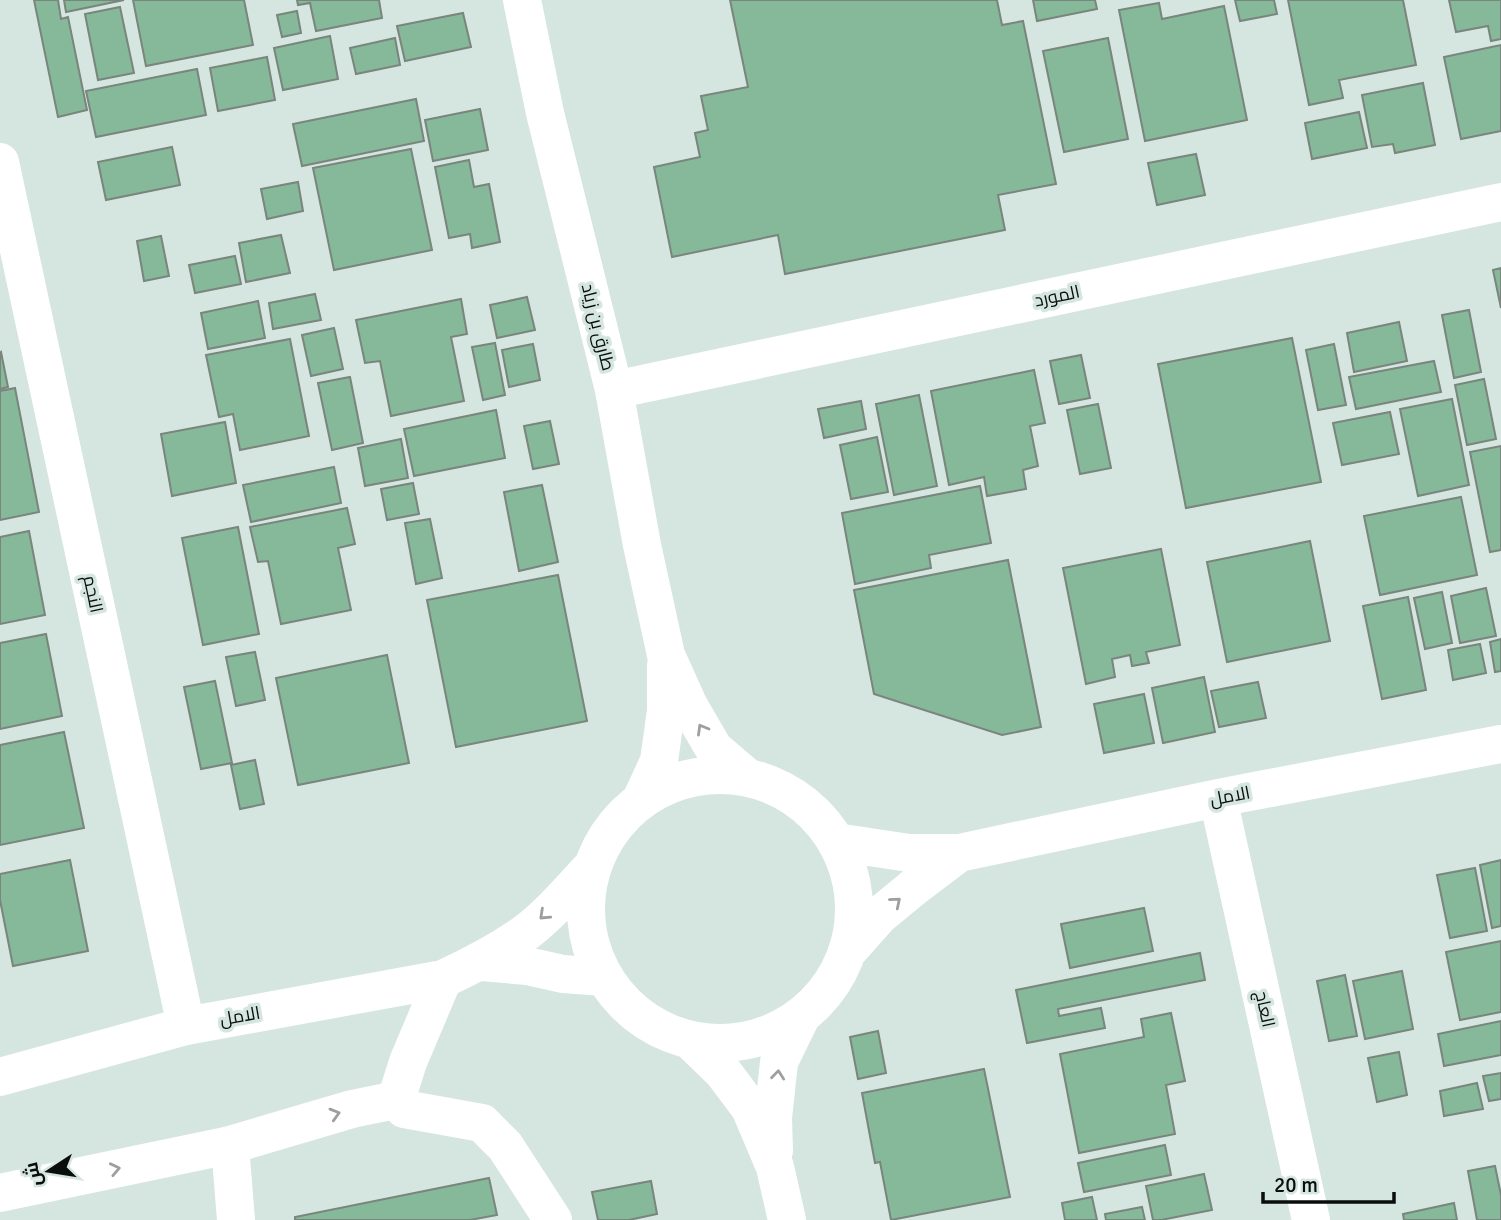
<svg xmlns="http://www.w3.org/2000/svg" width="1501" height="1220" viewBox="0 0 1501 1220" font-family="Signika,Cairo,sans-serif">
<rect width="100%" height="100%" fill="#d5e5e0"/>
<path fill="#86b999" stroke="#79857d" stroke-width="2" d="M34,0H58L61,19L68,17L87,110L58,117Z
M64,0H124L66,12Z
M133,0H244L253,45L146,66Z
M297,0H379L382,18L316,31L310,3L298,5Z
M730,0H997L1002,25L1023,21L1056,184L998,195L1005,230L785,274L778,235L672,257L654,167L700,157L695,133L708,130L701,96L748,87Z
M1033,0H1095L1097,9L1037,21Z
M1235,0H1274L1277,14L1240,21Z
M1288,0H1403L1416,65L1339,80L1343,98L1309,105Z
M1449,0H1501V39L1491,41L1488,26L1456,32Z
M1159,3L1162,19L1224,6L1247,120L1145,141L1119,10Z
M120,7L134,73L98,80L85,14Z
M297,11L301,33L282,37L277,15Z
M463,13L471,47L405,61L397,26Z
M330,36L338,79L283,90L274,48Z
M395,38L400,65L356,74L350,48Z
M1108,38L1128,139L1064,152L1043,51Z
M1501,45V131L1461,139L1444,57Z
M267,57L275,100L218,111L210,68Z
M197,69L206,115L96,137L86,91Z
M1423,83L1435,145L1395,153L1393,144L1372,147L1362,95Z
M416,99L424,141L302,166L293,124Z
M480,109L488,150L433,161L425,120Z
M1359,112L1367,148L1312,159L1305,123Z
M172,147L180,185L106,200L98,162Z
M411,149L432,250L334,270L313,168Z
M1196,154L1205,195L1157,205L1148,163Z
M469,160L474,187L489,184L500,242L472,248L470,234L449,238L435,167Z
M298,182L303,211L267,219L261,189Z
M281,235L290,273L246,282L239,243Z
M161,236L169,276L144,281L137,241Z
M235,256L241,284L195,293L189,265Z
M1501,268V308L1493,270Z
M315,294L321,320L273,329L269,303Z
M527,297L535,330L497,338L490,305Z
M461,299L467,334L451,337L464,401L391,416L380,361L365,363L356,320Z
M258,301L265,338L208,349L201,313Z
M1469,310L1481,372L1454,378L1442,315Z
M1399,322L1407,361L1354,372L1347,333Z
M334,328L343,369L311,376L302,335Z
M1292,338L1321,482L1186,508L1158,364Z
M290,339L309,436L240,450L233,414L219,417L206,355Z
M495,343L505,395L483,400L472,347Z
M533,344L540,380L509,387L502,350Z
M1334,344L1346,405L1318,410L1306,350Z
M1,352L8,387L0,389V353Z
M1081,355L1090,398L1059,404L1050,361Z
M1434,361L1441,392L1356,409L1349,377Z
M1034,370L1045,423L1030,426L1038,466L1023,470L1026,489L987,496L984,477L949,485L931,391Z
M350,377L363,443L332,450L318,383Z
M1484,379L1496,439L1467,445L1455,385Z
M15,388L39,512L0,520V391Z
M919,395L937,486L894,495L876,404Z
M1452,399L1469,485L1418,496L1400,409Z
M861,401L866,429L824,438L818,409Z
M1098,404L1111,468L1080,474L1067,410Z
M496,410L505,458L414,476L404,429Z
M1390,412L1399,454L1342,465L1333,423Z
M550,421L559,464L533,469L524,426Z
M225,422L236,483L172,496L161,434Z
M877,437L888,492L851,499L840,445Z
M401,439L408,478L365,486L358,448Z
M1501,446V550L1490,552L1470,452Z
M334,467L341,503L251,522L243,485Z
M413,483L419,514L387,520L381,489Z
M542,485L558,562L519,571L504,492Z
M980,486L991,543L929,555L931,568L855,584L842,513Z
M1461,497L1477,575L1380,595L1364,516Z
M347,508L355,544L338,548L351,610L281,624L268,561L258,562L250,527Z
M430,519L442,578L416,584L405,523Z
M238,527L259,634L203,645L182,538Z
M29,531L45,615L0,624V537Z
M1310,541L1330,641L1227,662L1207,562Z
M1161,549L1180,645L1146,652L1149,663L1132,666L1130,655L1112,659L1115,677L1086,684L1063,568Z
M1008,560L1041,727L1002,735L874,694L854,590Z
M558,575L587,721L456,747L427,600Z
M1486,588L1496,636L1460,643L1451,596Z
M1442,592L1452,643L1425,649L1414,598Z
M1408,597L1426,690L1382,699L1363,606Z
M46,634L62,716L0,729V643Z
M1501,639V671L1495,672L1490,642Z
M1480,644L1486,673L1453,680L1448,650Z
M255,652L265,700L236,706L226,657Z
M387,655L409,763L298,785L276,678Z
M1204,677L1215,732L1163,743L1152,688Z
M215,681L232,763L201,769L184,687Z
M1258,682L1266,718L1219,727L1211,691Z
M1144,694L1154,743L1104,753L1094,704Z
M64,732L84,828L0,845V745Z
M255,760L264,804L240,809L231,765Z
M70,860L88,951L13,966L0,900V874Z
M1501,860V926L1492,928L1480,865Z
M1475,868L1487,931L1450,938L1437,875Z
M1144,908L1153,951L1070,968L1061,924Z
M1501,941V1012L1460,1020L1446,952Z
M1200,953L1205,980L1058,1009L1059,1016L1101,1008L1105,1028L1027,1043L1016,990Z
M1402,971L1413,1029L1365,1039L1353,981Z
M1345,975L1357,1036L1329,1041L1317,981Z
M1171,1013L1185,1081L1166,1085L1175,1134L1079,1153L1060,1054L1144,1037L1141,1019Z
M1501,1021V1055L1444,1066L1438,1034Z
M878,1031L886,1073L858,1079L850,1037Z
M1399,1052L1407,1095L1377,1102L1368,1058Z
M984,1069L1010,1197L891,1220L880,1162L875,1163L862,1093Z
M1501,1073V1099L1489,1101L1483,1076Z
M1477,1083L1483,1109L1444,1116L1440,1091Z
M1165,1145L1171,1175L1084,1192L1078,1163Z
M1495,1166L1501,1195V1220H1477L1468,1171Z
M1204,1174L1212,1210L1161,1220H1153L1146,1186Z
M489,1178L497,1215L470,1220H295V1217Z
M651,1181L657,1214L629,1220H598L592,1192Z
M1092,1197L1097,1220H1065L1062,1203Z
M1454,1203L1457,1220H1404L1403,1214Z
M1142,1207L1145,1220H1106L1105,1214Z"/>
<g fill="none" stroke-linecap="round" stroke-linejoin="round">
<path stroke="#fff" stroke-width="38" d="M522,0L545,113L614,390L642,545L666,655L689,706L714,749L748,778
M0,162L186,1026
M614,390L1501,202
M586 909a134 134 0 1 1 268 0a134 134 0 1 1-268 0Z
M1218,798L1311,1220
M641,800L659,761L666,711V665
M836,842L909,853H959L1218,798L1501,744
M848,951L880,915L914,887L959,853
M481,962L527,966L563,974L604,977
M692,1042L723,1072L750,1108L775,1167L787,1220
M0,1077L186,1026L443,979C471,966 496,953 521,936C547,918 570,890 592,867
M396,1100L404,1109L482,1123L505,1146L553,1220
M230,1145L236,1220
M774,1151L773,1118L779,1062L800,1019
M0,1193L230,1145L352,1109L396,1100L408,1062L443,979"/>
</g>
<defs><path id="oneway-chevron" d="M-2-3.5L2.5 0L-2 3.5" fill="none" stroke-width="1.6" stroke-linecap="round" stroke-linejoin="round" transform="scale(1.75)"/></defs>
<g stroke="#9d9f9e">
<use href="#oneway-chevron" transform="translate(702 729) rotate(-120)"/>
<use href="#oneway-chevron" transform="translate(896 902) rotate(-40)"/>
<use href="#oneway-chevron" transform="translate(544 915) rotate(137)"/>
<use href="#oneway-chevron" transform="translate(778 1075) rotate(-84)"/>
<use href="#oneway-chevron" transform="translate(335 1114) rotate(-16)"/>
<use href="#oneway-chevron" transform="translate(115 1169) rotate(-12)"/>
</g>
<g text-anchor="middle" stroke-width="7" stroke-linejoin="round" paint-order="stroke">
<g font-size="18" fill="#090e0c" stroke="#d5e5e0">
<text transform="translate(1057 296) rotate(-12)" y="6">المورد</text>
<text transform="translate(598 327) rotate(76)" y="6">طارق بن زياد</text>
<text transform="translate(93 594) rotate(78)" y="6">النجم</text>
<text transform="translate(1230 796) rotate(-11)" y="6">الامل</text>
<text transform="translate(1265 1009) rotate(78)" y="6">العاج</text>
<text transform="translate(240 1016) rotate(-10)" y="6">الامل</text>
</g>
</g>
<g transform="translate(49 1171) rotate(258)" stroke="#d5e5e0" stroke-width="5" paint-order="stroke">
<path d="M0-5L12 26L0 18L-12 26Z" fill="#090e0c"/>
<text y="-10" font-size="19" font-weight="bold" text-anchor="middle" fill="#090e0c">ش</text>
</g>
<path d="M1263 1192v10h131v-10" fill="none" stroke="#090e0c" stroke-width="3.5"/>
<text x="1274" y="1192" font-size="21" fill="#090e0c" stroke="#d5e5e0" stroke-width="5" paint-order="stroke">20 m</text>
</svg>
